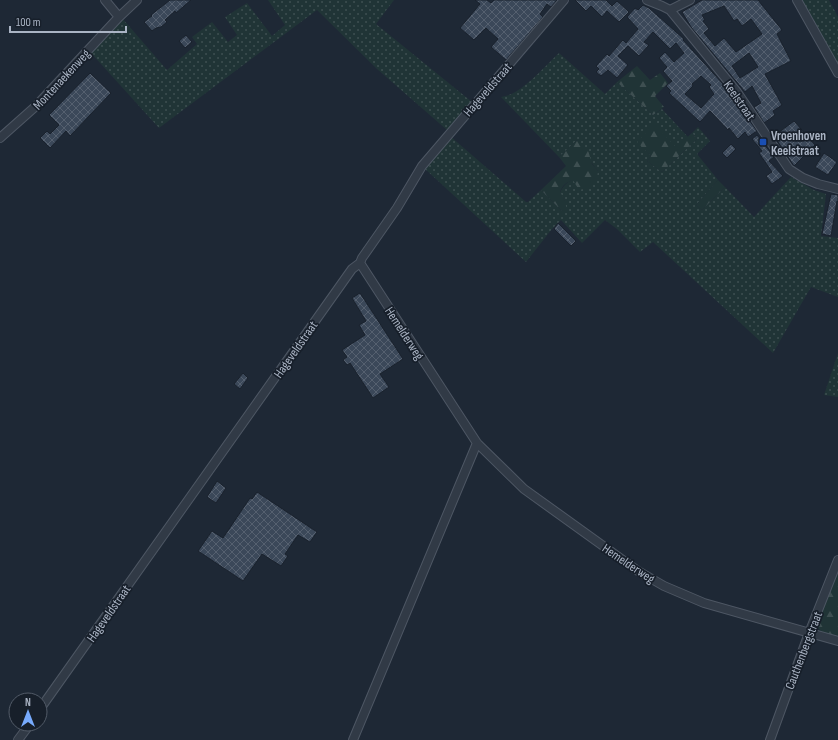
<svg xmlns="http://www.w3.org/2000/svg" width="838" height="740" viewBox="0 0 838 740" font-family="'Sofia Sans Condensed',sans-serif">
<defs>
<pattern id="grass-dots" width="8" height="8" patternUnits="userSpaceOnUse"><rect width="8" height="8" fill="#203436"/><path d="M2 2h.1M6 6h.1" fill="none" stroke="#3e4f51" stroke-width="1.8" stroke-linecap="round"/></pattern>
<pattern id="forest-firs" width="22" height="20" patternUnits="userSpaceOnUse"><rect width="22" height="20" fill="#203436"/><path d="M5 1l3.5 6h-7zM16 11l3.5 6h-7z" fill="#3e4f51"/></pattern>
<pattern id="building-cross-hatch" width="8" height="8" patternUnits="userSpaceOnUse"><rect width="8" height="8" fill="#3b4859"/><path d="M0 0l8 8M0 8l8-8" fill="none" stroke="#55606f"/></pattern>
</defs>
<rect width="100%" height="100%" fill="#1e2835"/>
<path fill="url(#grass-dots)" d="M268,0H394L376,24L472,102L447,130L377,69L317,10L159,128L91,53L122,18L167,70L197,44L192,37L212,22L228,42L237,35L225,17L247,3L272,36L285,25Z
M802,0H829L838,17V66Z
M559,53L605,94L617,82L653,115L662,109L688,137L676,148L638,142L651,156L647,161L662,172L697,139L692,133L698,127L710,141L697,154L718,180L696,205L702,210L725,187L754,217L791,177L814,190L826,194L821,236L838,238V297L811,287L773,353L653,242L640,252L617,229L605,220L582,243L561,220L552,229L526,262L424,168L450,136L526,202H528L541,190L562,211L565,201L560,193C565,178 585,175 598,171C590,162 584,150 577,140L559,157L501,97C521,95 544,67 559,53Z
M838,353V397L824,395Z"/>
<path fill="url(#forest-firs)" d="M637,66L650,80L660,73L668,83L655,96L664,107L653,115L617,82Z
M654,124L676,147L692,133L697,139L662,172L647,161L651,156L637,142Z
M577,140L588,150L592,164L598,171L597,177L588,188L579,190L573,180C566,182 562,186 560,192L565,201L567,211H562L541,190L566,166L559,157Z
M718,180L725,187L702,210L696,205Z
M838,570V639C828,635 817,633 816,621Z"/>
<path fill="url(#building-cross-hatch)" stroke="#19212c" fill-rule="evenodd" d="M170,0H191L176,13L175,11L165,20L167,22L161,27L156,28L152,31L144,22L152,16L151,15Z
M475,0H487L491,3L494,0H557L551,7L547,4L540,14L543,17L506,60L491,47L498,39L486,28L474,40L460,28L480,4Z
M575,0H606L612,6L617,1L629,12L619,22L607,11L602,17L591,6L586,11Z
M702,0H758L782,30L777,34L791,61L765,74L782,105L773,111L775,115L764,123L754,107L761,103L752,86L745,92L691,27L682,12ZM724,6L734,21L737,19L742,26L751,19L762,34L736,52L724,38L715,46L704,33L709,29L703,21L705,20L702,15ZM749,53L758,67L740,78L732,66Z
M643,5L649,8L684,39L683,40L733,95L734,99L757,131L748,137L745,132L738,139L729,128L728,130L710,111L700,122L669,93L671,91L666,86L672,81L663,71L667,67L659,58L665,52L674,62L684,53L676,43L670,49L653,32L644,42L649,45L639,56L628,46L618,56L628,65L617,78L608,70L601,76L596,72L599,69L596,66L607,54L609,56L623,40L626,43L638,29L627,17L635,8L638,10ZM701,76L711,85L709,87L714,94L701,108L685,94L693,86L692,84Z
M186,35L192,42L185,48L179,41Z
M90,73L111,93L70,136L66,131L50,148L40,138L47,131L50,134L59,125L49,115Z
M794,121L815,145L794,166L774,136Z
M757,135L774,157L769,161L783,176L772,184L766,176L772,172L759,153L762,151L752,139Z
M731,144L736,149L727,158L722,153Z
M824,153L837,162L828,175L815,167Z
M831,194L838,195V202L837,201L831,236L822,234Z
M558,223L576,241L571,246L554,229Z
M360,293L403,359L380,374L389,387L373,398L350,363L347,365L343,360L347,357L342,350L365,335L359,325L366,321L352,298Z
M243,373L248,378L240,389L234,384Z
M217,481L226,488L216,503L207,497Z
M257,492L317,532L310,542L298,535L285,554L288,556L281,566L262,554L243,581L198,551L212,531L223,538L250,498L252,499Z"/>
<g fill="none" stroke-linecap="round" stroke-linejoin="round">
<defs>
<path id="minor" d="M105,0L119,17
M647,0L662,6L670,10L690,0
M797,0L838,73
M670,10L737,92L789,169L803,178L818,184L838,189
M0,138L36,106L119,17L137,0
M360,263L477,443L524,489L638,571L664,586L704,603L838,641
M40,709L352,269L360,263L362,258L397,208L422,166L564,0
M18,740L30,724
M353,740L477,443
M770,740L809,633L838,560"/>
</defs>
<use href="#minor" stroke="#4e5764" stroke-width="10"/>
<use href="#minor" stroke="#313a46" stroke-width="8"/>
</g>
<rect fill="#1a4fb4" stroke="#171f2a" stroke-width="1.5" x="759" y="138" width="8" height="8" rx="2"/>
<g text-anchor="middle" stroke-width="3.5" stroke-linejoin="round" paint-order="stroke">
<g font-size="13" fill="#aab4c4" stroke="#171f2a">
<text transform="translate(61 79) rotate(-47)" y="5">Montenaekenweg</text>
<text transform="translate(487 89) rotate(-49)" y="5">Hageveldstraat</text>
<text transform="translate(740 100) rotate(55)" y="5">Keelstraat</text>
<text transform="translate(405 333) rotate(57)" y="5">Hemelderweg</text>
<text transform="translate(295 349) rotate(-55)" y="5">Hageveldstraat</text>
<text transform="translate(629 563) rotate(34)" y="5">Hemelderweg</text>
<text transform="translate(108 613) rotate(-55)" y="5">Hageveldstraat</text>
<text transform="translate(803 650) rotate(-69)" y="5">Cauthenbergstraat</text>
</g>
<g font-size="13" font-weight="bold" fill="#aab4c4" stroke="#171f2a" text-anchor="start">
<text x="771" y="140">Vroenhoven<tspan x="771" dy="15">Keelstraat</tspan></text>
</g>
</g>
<g transform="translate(28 712)"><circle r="19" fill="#171f2a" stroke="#525b68"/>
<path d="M0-3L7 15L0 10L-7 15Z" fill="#77aafc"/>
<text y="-6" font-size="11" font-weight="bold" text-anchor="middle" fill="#aab4c4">N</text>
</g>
<path d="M10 26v6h116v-6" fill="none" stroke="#aab4c4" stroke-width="2"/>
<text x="16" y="26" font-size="12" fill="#aab4c4" stroke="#171f2a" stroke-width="3" paint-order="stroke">100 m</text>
</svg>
